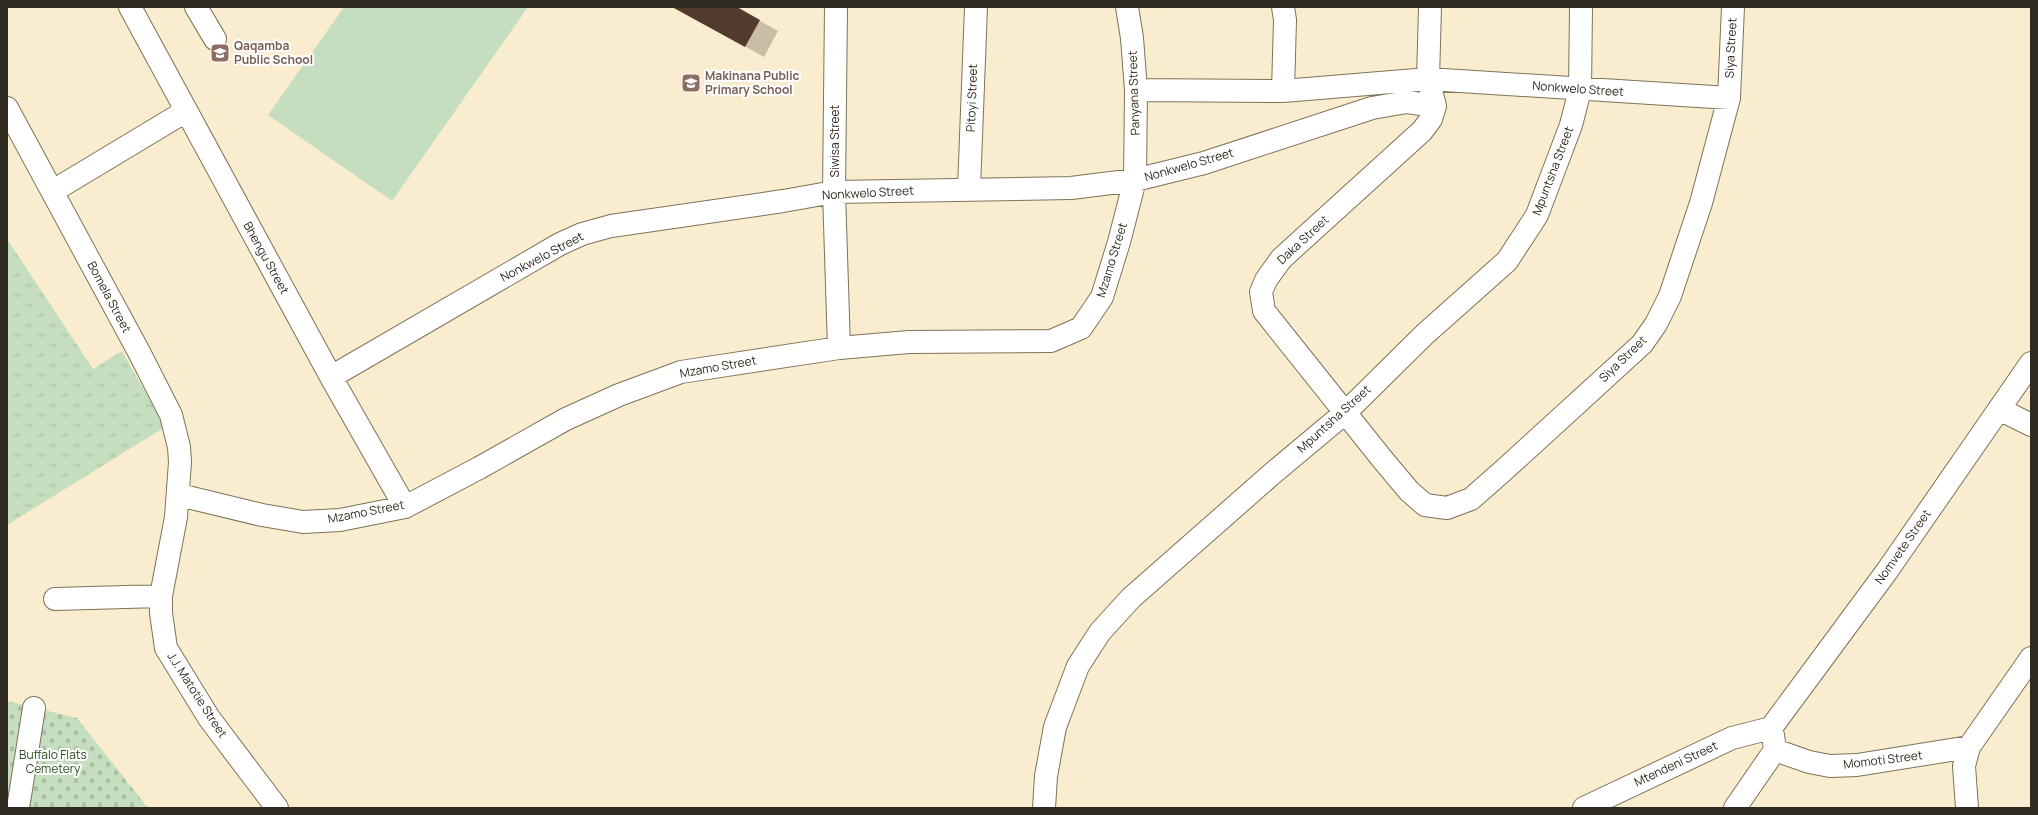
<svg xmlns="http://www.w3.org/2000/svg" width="2038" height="815" viewBox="0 0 2038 815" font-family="Manrope,sans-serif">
<defs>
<pattern id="grass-tufts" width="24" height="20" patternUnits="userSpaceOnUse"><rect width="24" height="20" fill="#c5debf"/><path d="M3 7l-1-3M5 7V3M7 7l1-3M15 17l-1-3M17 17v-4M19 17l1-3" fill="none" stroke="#aabfa4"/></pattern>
<pattern id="cemetery-stones" width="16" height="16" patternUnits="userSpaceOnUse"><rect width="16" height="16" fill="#c5debf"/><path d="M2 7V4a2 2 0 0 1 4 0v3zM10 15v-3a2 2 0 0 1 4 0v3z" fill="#aabfa4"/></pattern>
</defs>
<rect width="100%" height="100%" fill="#faedcf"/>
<path fill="url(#grass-tufts)" d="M7,239L93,369L122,351L165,427L7,525Z"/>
<path fill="url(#cemetery-stones)" d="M7,701L77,718L148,808H7Z"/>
<path fill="#c5debf" d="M344,7H528L392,201L268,115Z"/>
<path fill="#0003" d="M674,7H735L778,31L764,57Z"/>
<path fill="#523a2c" d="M672,7H737L760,20L745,47Z"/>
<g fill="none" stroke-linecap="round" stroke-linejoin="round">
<defs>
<path id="minor" d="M130,7L331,377L405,507
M196,7L215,39
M836,7L834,192L839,348
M1430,7L1428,79L1435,106L1431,119L1422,131L1281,259L1266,280L1261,292L1264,311L1383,460L1409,491L1425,505L1447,508L1471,499L1504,470L1642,344L1656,324L1670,296L1701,203L1729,98L1733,7
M1136,90L1283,91L1428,79L1729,98
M1283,91L1285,20L1283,7
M7,108L139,352L171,415L179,447L180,462L176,517L161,596V613L166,648L209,718L277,808
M969,189L976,7
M53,191L186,111
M331,377L560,244L582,234L611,226L783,201L834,192L1071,188L1135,180L1204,163L1372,108L1407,102L1435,106
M1999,409L2031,425
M179,495L262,515L303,522L340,520L405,507L479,468L566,419L619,395L681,372L839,348L909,342L1051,341L1081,328L1102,297L1119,242L1135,180L1136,90L1132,38L1127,7
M55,599L161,596
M1771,728L1887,571L2031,363
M1775,750L1809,762L1830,766L1857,765L1969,747
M18,808L34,708
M1044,808L1046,776L1055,727L1078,666L1100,632L1131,598L1273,473L1346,412L1425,334L1507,261L1526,232L1537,215L1571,125L1580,90L1581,7
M1584,808L1732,738L1771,728
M1735,808L1775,750L1773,735
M1967,808L1964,766L1969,747L2031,658"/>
</defs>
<use href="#minor" stroke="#7e7258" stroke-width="24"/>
<use href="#minor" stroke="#fff" stroke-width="22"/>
</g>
<defs>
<symbol id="school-square" viewBox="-11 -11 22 22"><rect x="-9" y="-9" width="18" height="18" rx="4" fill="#8d6e63" stroke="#fff"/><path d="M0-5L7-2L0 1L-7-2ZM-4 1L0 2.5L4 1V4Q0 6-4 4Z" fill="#fff"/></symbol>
</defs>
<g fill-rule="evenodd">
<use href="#school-square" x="209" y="42" width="22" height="22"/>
<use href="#school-square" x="680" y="72" width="22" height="22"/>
</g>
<g text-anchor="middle" stroke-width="4" stroke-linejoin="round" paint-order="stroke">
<g font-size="12" font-weight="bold" fill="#785e54" stroke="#fff" text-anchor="start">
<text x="234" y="50">Qaqamba<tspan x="234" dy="14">Public School</tspan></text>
<text x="705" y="80">Makinana Public<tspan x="705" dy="14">Primary School</tspan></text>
</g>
<g font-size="12" fill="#2f2a1f" stroke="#fff">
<text transform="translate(1731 48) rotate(-87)" y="4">Siya Street</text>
<text transform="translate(1578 89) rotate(4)" y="4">Nonkwelo Street</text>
<text transform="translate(1134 93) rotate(-92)" y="4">Panyana Street</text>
<text transform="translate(972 98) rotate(-88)" y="4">Pitoyi Street</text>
<text transform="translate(835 141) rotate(-90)" y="4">Siwisa Street</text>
<text transform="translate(1189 165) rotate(-16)" y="4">Nonkwelo Street</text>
<text transform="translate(1553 171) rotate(-69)" y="4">Mpuntsha Street</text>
<text transform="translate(868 193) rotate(-3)" y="4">Nonkwelo Street</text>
<text transform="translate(1303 240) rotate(-43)" y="4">Daka Street</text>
<text transform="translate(542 257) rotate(-28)" y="4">Nonkwelo Street</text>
<text transform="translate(266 258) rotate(61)" y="4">Bhengu Street</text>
<text transform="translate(1112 260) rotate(-73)" y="4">Mzamo Street</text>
<text transform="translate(109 297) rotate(62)" y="4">Bomela Street</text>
<text transform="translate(1623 359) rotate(-44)" y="4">Siya Street</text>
<text transform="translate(718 367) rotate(-10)" y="4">Mzamo Street</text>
<text transform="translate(1334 419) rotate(-42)" y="4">Mpuntsha Street</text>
<text transform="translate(366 512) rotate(-11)" y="4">Mzamo Street</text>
<text transform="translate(1903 547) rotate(-55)" y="4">Nomvete Street</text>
<text transform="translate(197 695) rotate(57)" y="4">J.J. Matotie Street</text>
<text transform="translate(1883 760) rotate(-7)" y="4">Momoti Street</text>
<text transform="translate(1676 764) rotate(-25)" y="4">Mtendeni Street</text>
</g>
<g font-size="12" fill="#294c1f" stroke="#fff">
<text x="53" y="759">Buffalo Flats<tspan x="53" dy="14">Cemetery</tspan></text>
</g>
</g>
<rect width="2038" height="815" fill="none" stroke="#2f2a1f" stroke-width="16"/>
</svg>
